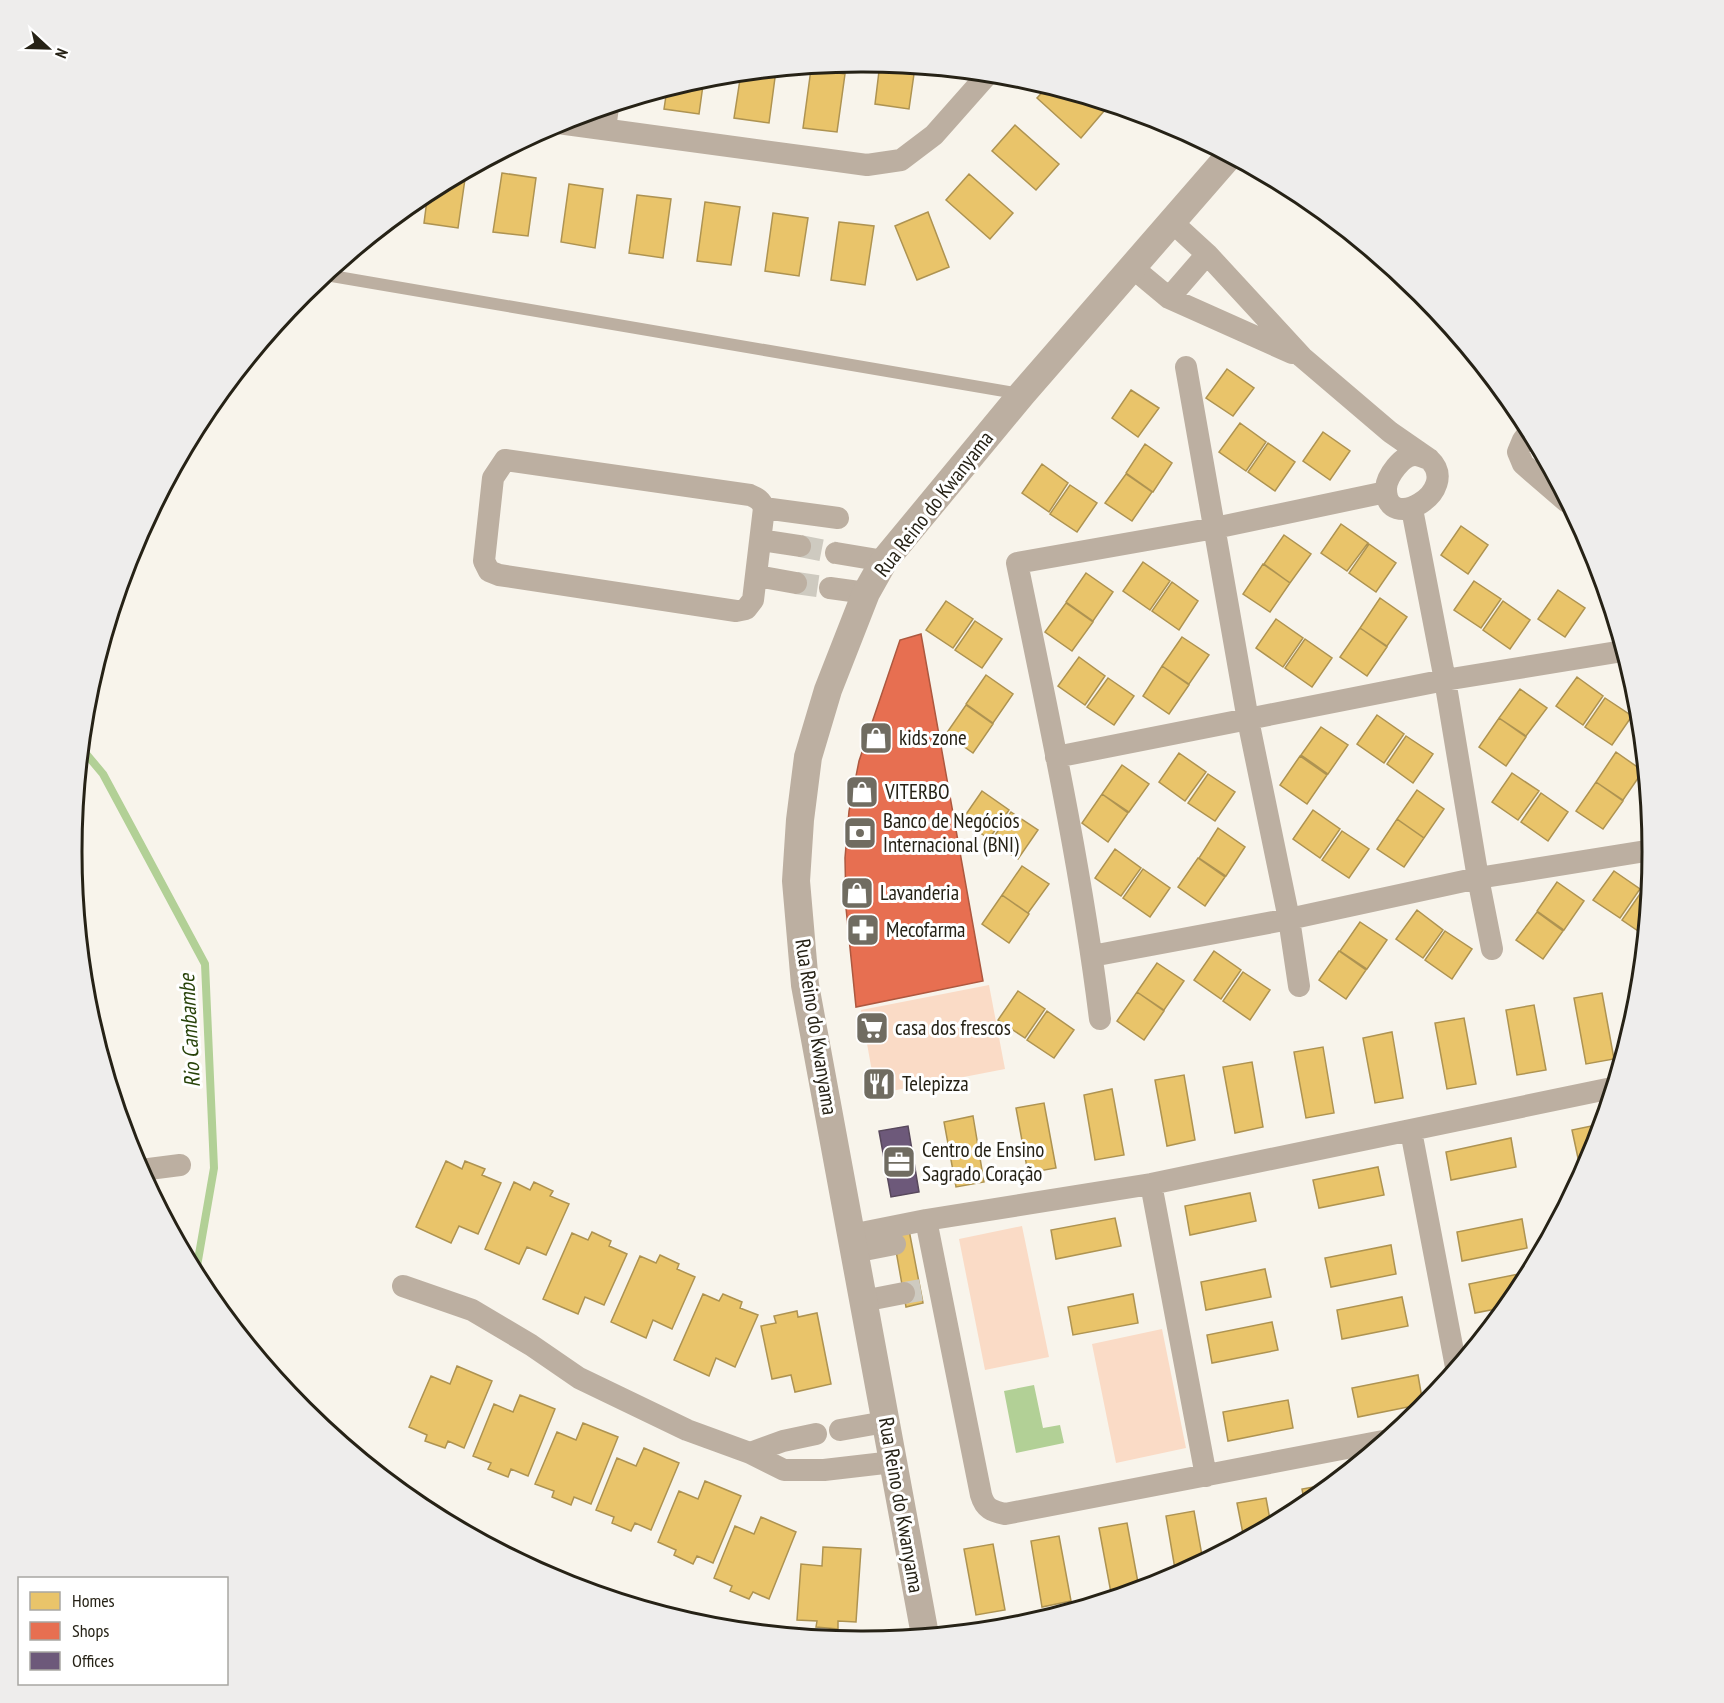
<svg xmlns="http://www.w3.org/2000/svg" width="1724" height="1703" viewBox="0 0 1724 1703" font-family="'PT Sans Narrow',sans-serif">
<rect width="100%" height="100%" fill="#f8f4eb"/>
<path fill="#fadbc6" d="M989,985L1005,1069L876,1094L861,1010Z
M1022,1226L1049,1357L985,1370L959,1239Z
M1162,1329L1186,1448L1116,1463L1092,1344Z"/>
<path fill="#b2d096" d="M1034,1385L1043,1428L1060,1425L1064,1443L1016,1453L1004,1391Z"/>
<path fill="#e9c46a" stroke="#ae9351" stroke-width="1.5" d="M880,63L915,67L909,109L875,104Z
M811,69L845,74L837,132L803,128Z
M776,70L769,123L734,118L741,73Z
M704,78L699,114L664,109L667,89Z
M1048,86L1091,100L1104,111L1081,138L1037,98Z
M1015,125L1059,164L1036,190L992,151Z
M466,172L458,228L424,223L428,192Z
M502,173L536,178L528,236L493,232Z
M969,174L1013,213L990,239L946,200Z
M569,184L603,189L595,248L561,242Z
M637,195L671,199L663,258L629,253Z
M705,202L740,207L731,265L697,261Z
M928,212L949,267L917,280L895,226Z
M773,213L808,218L799,276L765,271Z
M839,222L874,226L865,285L831,280Z
M1227,369L1254,388L1233,416L1206,398Z
M1131,390L1159,408L1138,437L1112,418Z
M1240,423L1266,442L1246,471L1219,452Z
M1323,432L1350,451L1330,480L1303,461Z
M1268,443L1295,462L1275,491L1248,472Z
M1145,444L1172,463L1153,492L1126,473Z
M1543,457L1553,476L1538,463Z
M1042,464L1068,483L1049,512L1022,493Z
M1126,474L1152,492L1132,521L1105,503Z
M1070,485L1097,503L1077,532L1050,514Z
M1341,524L1368,543L1347,571L1321,553Z
M1461,526L1488,545L1468,574L1441,555Z
M1284,535L1311,554L1290,583L1264,564Z
M1369,544L1396,563L1376,592L1349,573Z
M1143,562L1170,581L1150,610L1123,591Z
M1263,564L1290,583L1270,612L1243,594Z
M1086,573L1113,592L1093,621L1066,602Z
M1474,581L1501,599L1481,628L1454,610Z
M1172,582L1198,601L1179,630L1152,611Z
M1558,590L1585,608L1565,637L1538,619Z
M1380,598L1407,617L1387,646L1360,628Z
M946,601L973,619L953,648L926,630Z
M1503,601L1530,620L1510,649L1483,630Z
M1066,603L1093,622L1072,651L1045,632Z
M1276,619L1303,638L1283,667L1256,648Z
M975,621L1002,639L982,668L955,650Z
M1360,628L1387,647L1367,676L1340,657Z
M1182,637L1209,655L1189,684L1162,666Z
M1305,639L1332,658L1312,687L1285,668Z
M1079,657L1105,676L1085,705L1058,686Z
M1162,666L1189,685L1169,714L1143,696Z
M986,675L1013,694L993,723L966,704Z
M1577,677L1603,696L1583,725L1556,706Z
M1108,678L1134,696L1114,725L1087,707Z
M1520,689L1547,708L1526,736L1499,718Z
M1605,698L1632,716L1612,745L1585,727Z
M966,705L993,724L973,753L946,734Z
M1377,715L1404,734L1384,763L1357,744Z
M1499,718L1526,737L1506,766L1479,747Z
M1321,727L1348,745L1328,774L1301,755Z
M1406,736L1433,754L1413,783L1387,764Z
M1616,752L1643,771L1623,800L1596,782Z
M1179,753L1206,772L1185,801L1159,782Z
M1300,756L1327,775L1307,804L1280,785Z
M1122,765L1149,784L1129,812L1102,794Z
M1512,773L1539,791L1518,820L1492,802Z
M1208,774L1235,792L1215,821L1188,803Z
M1596,782L1623,801L1603,829L1576,811Z
M1417,790L1444,809L1424,838L1397,819Z
M982,791L1009,810L989,839L962,820Z
M1541,793L1568,812L1548,841L1521,822Z
M1102,794L1128,813L1108,842L1082,823Z
M1313,810L1340,829L1320,858L1293,839Z
M1011,812L1038,830L1018,859L991,841Z
M937,817L961,941L948,944L918,923L916,914L883,890L905,859L903,849L925,820Z
M1397,819L1424,838L1404,867L1377,849Z
M1218,828L1245,847L1226,876L1199,858Z
M1342,831L1369,849L1349,878L1322,860Z
M1115,849L1141,868L1121,896L1095,878Z
M1198,858L1225,877L1205,906L1178,887Z
M1022,866L1049,884L1028,913L1002,895Z
M1143,869L1170,888L1150,917L1123,898Z
M1614,871L1640,889L1620,918L1593,900Z
M1557,882L1584,901L1564,930L1537,911Z
M1642,891L1648,895L1644,935L1622,920Z
M1002,895L1029,914L1009,943L982,924Z
M1417,910L1443,930L1423,958L1396,939Z
M1537,912L1563,931L1543,959L1516,940Z
M1360,922L1387,940L1367,969L1340,951Z
M1445,931L1472,949L1452,979L1425,960Z
M1214,951L1241,970L1221,999L1194,980Z
M1339,951L1366,970L1346,999L1319,980Z
M1157,963L1184,981L1164,1010L1137,992Z
M1243,972L1270,990L1250,1020L1223,1001Z
M1018,991L1045,1009L1025,1038L998,1020Z
M1137,992L1164,1011L1144,1040L1117,1021Z
M1602,993L1614,1059L1586,1064L1574,998Z
M1534,1005L1546,1070L1517,1075L1506,1010Z
M1047,1011L1074,1030L1054,1058L1027,1040Z
M1464,1018L1476,1084L1447,1089L1435,1023Z
M1392,1032L1403,1098L1375,1103L1363,1038Z
M1323,1047L1334,1113L1306,1118L1294,1052Z
M1252,1062L1263,1127L1235,1133L1223,1067Z
M1184,1075L1195,1140L1167,1146L1155,1080Z
M1112,1089L1124,1155L1095,1160L1084,1095Z
M1044,1103L1056,1168L1028,1173L1016,1108Z
M973,1116L984,1182L956,1187L944,1122Z
M1601,1124L1591,1155L1578,1158L1572,1130Z
M1511,1138L1516,1167L1451,1180L1446,1152Z
M446,1161L462,1169L465,1161L485,1169L482,1175L501,1183L478,1234L459,1226L451,1243L416,1227Z
M1378,1167L1384,1195L1319,1208L1313,1180Z
M514,1182L530,1190L534,1182L553,1191L550,1196L569,1204L546,1255L527,1247L519,1264L485,1249Z
M1250,1193L1256,1221L1190,1235L1185,1206Z
M1115,1218L1121,1246L1056,1259L1051,1230Z
M1522,1219L1527,1248L1462,1261L1457,1232Z
M909,1230L923,1303L906,1307L893,1234Z
M592,1232L611,1241L609,1246L627,1254L604,1305L585,1297L578,1314L543,1299L572,1233L588,1240Z
M1391,1245L1396,1274L1331,1287L1325,1258Z
M660,1255L679,1264L677,1269L695,1277L672,1329L653,1320L646,1338L611,1322L640,1256L656,1263Z
M1265,1269L1271,1297L1206,1310L1201,1282Z
M1528,1272L1519,1291L1506,1307L1475,1313L1469,1284Z
M703,1294L719,1301L723,1294L742,1302L740,1308L758,1315L735,1367L716,1358L709,1376L674,1360Z
M1133,1294L1138,1323L1073,1335L1068,1307Z
M1402,1297L1408,1326L1342,1339L1337,1310Z
M797,1311L798,1317L817,1313L831,1384L795,1392L791,1375L772,1379L761,1326L776,1323L774,1316Z
M1272,1322L1278,1350L1212,1363L1207,1335Z
M457,1366L492,1381L464,1448L448,1441L445,1448L425,1441L427,1435L409,1427L431,1376L450,1384Z
M1418,1375L1423,1404L1358,1417L1352,1388Z
M520,1395L555,1409L528,1476L511,1469L508,1477L488,1469L491,1463L473,1456L494,1404L513,1412Z
M1288,1400L1293,1428L1228,1441L1223,1412Z
M583,1423L618,1437L591,1504L574,1497L571,1505L552,1497L554,1491L535,1484L557,1432L576,1440Z
M644,1448L679,1463L651,1530L635,1523L631,1531L612,1523L614,1517L596,1510L617,1458L636,1466Z
M705,1481L741,1496L713,1563L697,1556L693,1564L674,1555L676,1550L658,1542L679,1491L698,1499Z
M1330,1484L1305,1505L1302,1489Z
M1266,1498L1271,1525L1244,1539L1237,1503Z
M1194,1511L1203,1561L1176,1575L1166,1516Z
M761,1517L796,1532L769,1599L753,1592L749,1599L730,1591L732,1586L714,1578L735,1526L754,1534Z
M1127,1523L1139,1588L1111,1593L1099,1528Z
M1059,1536L1071,1601L1042,1607L1031,1541Z
M993,1544L1005,1610L976,1615L964,1549Z
M823,1547L861,1549L856,1622L838,1621V1629L816,1627L817,1621L797,1620L801,1564L822,1566Z"/>
<path fill="#e76f51" stroke="#ad583f" stroke-width="1.5" d="M921,634L983,981L856,1007L846,908L845,858L849,811L859,761L900,640Z"/>
<path fill="#6d597a" stroke="#58485c" stroke-width="1.5" d="M908,1126L919,1192L891,1197L879,1131Z"/>
<g fill="none" stroke-linecap="round" stroke-linejoin="round">
<path stroke="#b2d096" stroke-width="8" d="M82,749L103,774L205,964L214,1168L197,1266L194,1270"/>
<path stroke="#cecac0" stroke-width="22" stroke-dasharray="22 11" stroke-linecap="butt" d="M800,546L836,553
M796,583L830,588
M904,1293L921,1290"/>
<path stroke="#bcafa1" stroke-width="12" d="M326,275L1021,394"/>
<path stroke="#bcafa1" stroke-width="22" d="M558,123L867,165L901,160L934,135L988,74
M605,129L608,107
M1172,222L1207,254L1302,357L1390,432L1429,459C1463,491 1385,536 1386,488C1387,476 1402,455 1415,455C1420,455 1425,458 1429,459
M1133,268L1169,298L1292,353
M1169,298L1207,254
M1186,367L1248,720L1289,919L1299,986
M1529,432L1523,440L1518,452L1523,464L1567,502
M505,460L750,495C757,498 761,500 764,508L753,600L746,609L736,611L499,575L489,571L484,561L493,478Z
M764,508L838,518
M1412,509L1445,680L1478,878L1492,949
M761,540L800,546
M836,553L884,561
M757,576L796,583
M830,588L866,593
M1056,757L1445,680L1623,651
M1092,956L1289,919L1478,878L1652,850
M1100,1019C1081,866 1048,714 1017,563L1215,528L1386,492
M1411,1131L1456,1367
M141,1170L180,1165
M1151,1184L1206,1476
M926,1220L981,1495C985,1509 992,1511 1005,1514L1383,1441
M851,1235L926,1220L1151,1184L1612,1088
M854,1252L895,1244
M403,1286L472,1310L531,1345L579,1378L687,1430L750,1453L784,1470H824L893,1462
M863,1301L904,1293
M840,1430L885,1422
M750,1453L783,1441L816,1434"/>
<path stroke="#bcafa1" stroke-width="28" d="M925,1635L805,985L796,881L800,820L808,757L828,690L866,593L884,561L1022,394L1229,156"/>
</g>
<defs>
<symbol id="shop-square" viewBox="-11 -11 22 22"><rect x="-9" y="-9" width="18" height="18" rx="4" fill="#706c61" stroke="#fff"/><path d="M-5-2.5h2.3a2.7 3.5 0 0 1 5.4 0H5L5.5 6h-11ZM-1.5-2.5h3a1.5 2.3 0 0 0-3 0Z" fill="#fff"/></symbol>
<symbol id="bank-square" viewBox="-11 -11 22 22"><rect x="-9" y="-9" width="18" height="18" rx="4" fill="#706c61" stroke="#fff"/><path d="M-6-4H6V4H-6ZM0-2.3a2.3 2.3 0 1 0 0 4.6a2.3 2.3 0 1 0 0-4.6Z" fill="#fff"/></symbol>
<symbol id="pharmacy-square" viewBox="-11 -11 22 22"><rect x="-9" y="-9" width="18" height="18" rx="4" fill="#706c61" stroke="#fff"/><path d="M-2-6h4v4h4v4h-4v4h-4v-4h-4v-4h4Z" fill="#fff"/></symbol>
<symbol id="supermarket-square" viewBox="-11 -11 22 22"><rect x="-9" y="-9" width="18" height="18" rx="4" fill="#706c61" stroke="#fff"/><path d="M-6-5.5h2.5l.6 2H6L4.5 2H-2.5L-4.4-4H-6ZM-1.5 3.2a1.3 1.3 0 1 0 .1 0ZM3 3.2a1.3 1.3 0 1 0 .1 0Z" fill="#fff"/></symbol>
<symbol id="restaurant-square" viewBox="-11 -11 22 22"><rect x="-9" y="-9" width="18" height="18" rx="4" fill="#706c61" stroke="#fff"/><path d="M-5-6h1v4h1v-4h1v4h1v-4h1v5L-1.5 .5V6h-2V.5L-5-1ZM5-6V6H3V1.5H1.5Q1.5-4 5-6Z" fill="#fff"/></symbol>
<symbol id="office-square" viewBox="-11 -11 22 22"><rect x="-9" y="-9" width="18" height="18" rx="4" fill="#706c61" stroke="#fff"/><path d="M-6-3h4V-5.5h4V-3h4V5H-6ZM-1-4.5V-3h2v-1.5ZM-6 0V1H6V0Z" fill="#fff"/></symbol>
</defs>
<g fill-rule="evenodd">
<use href="#shop-square" x="857" y="719" width="38" height="38"/>
<use href="#shop-square" x="843" y="773" width="38" height="38"/>
<use href="#bank-square" x="841" y="814" width="38" height="38"/>
<use href="#shop-square" x="838" y="874" width="38" height="38"/>
<use href="#pharmacy-square" x="844" y="911" width="38" height="38"/>
<use href="#supermarket-square" x="853" y="1009" width="38" height="38"/>
<use href="#restaurant-square" x="860" y="1065" width="38" height="38"/>
<use href="#office-square" x="880" y="1143" width="38" height="38"/>
</g>
<g text-anchor="middle" stroke-width="6" stroke-linejoin="round" paint-order="stroke">
<g font-size="21" fill="#262216" stroke="#fff">
<text transform="translate(934 504) rotate(-52)" y="7">Rua Reino do Kwanyama</text>
<text transform="translate(816 1027) rotate(81)" y="7">Rua Reino do Kwanyama</text>
<text transform="translate(901 1505) rotate(80)" y="7">Rua Reino do Kwanyama</text>
</g>
<g font-size="21" fill="#262216" stroke="#fff" text-anchor="start">
<text x="899" y="745">kids zone</text>
<text x="885" y="799">VITERBO</text>
<text x="883" y="828">Banco de Negócios<tspan x="883" dy="24">Internacional (BNI)</tspan></text>
<text x="880" y="900">Lavanderia</text>
<text x="886" y="937">Mecofarma</text>
<text x="895" y="1035">casa dos frescos</text>
<text x="902" y="1091">Telepizza</text>
<text x="922" y="1157">Centro de Ensino<tspan x="922" dy="24">Sagrado Coração</tspan></text>
</g>
<g font-size="22" font-style="italic" fill="#28430a" stroke="#fff">
<text transform="translate(189 1031) rotate(-93)" y="8">Rio Cambambe</text>
</g>
</g>
<path d="M0 0H1724V1703H0ZM861 72H863A779 779 0 0 1 1642 851V852A779 779 0 0 1 863 1631H861A779 779 0 0 1 82 852V851A779 779 0 0 1 861 72Z" fill="#eeedec" fill-rule="evenodd"/>
<path fill="none" stroke="#262216" stroke-width="3" d="M861 72H863A779 779 0 0 1 1642 851V852A779 779 0 0 1 863 1631H861A779 779 0 0 1 82 852V851A779 779 0 0 1 861 72Z"/>
<rect x="18" y="1577" width="210" height="108" fill="#ffffff" stroke="#a8a7a2" stroke-width="1.5"/>
<rect x="30" y="1592" width="30" height="18" fill="#e9c46a" stroke="#a8a7a2" stroke-width="1.5"/>
<text x="72" y="1607" font-size="18" fill="#262216">Homes</text>
<rect x="30" y="1622" width="30" height="18" fill="#e76f51" stroke="#a8a7a2" stroke-width="1.5"/>
<text x="72" y="1637" font-size="18" fill="#262216">Shops</text>
<rect x="30" y="1652" width="30" height="18" fill="#6d597a" stroke="#a8a7a2" stroke-width="1.5"/>
<text x="72" y="1667" font-size="18" fill="#262216">Offices</text>
<g transform="translate(48 48) rotate(112)" stroke="#ffffff" stroke-width="4.5" paint-order="stroke">
<path d="M0-4.5L10 22L0 15L-10 22Z" fill="#262216"/>
<text y="-9" font-size="16" font-weight="bold" text-anchor="middle" fill="#262216">N</text>
</g>
</svg>
